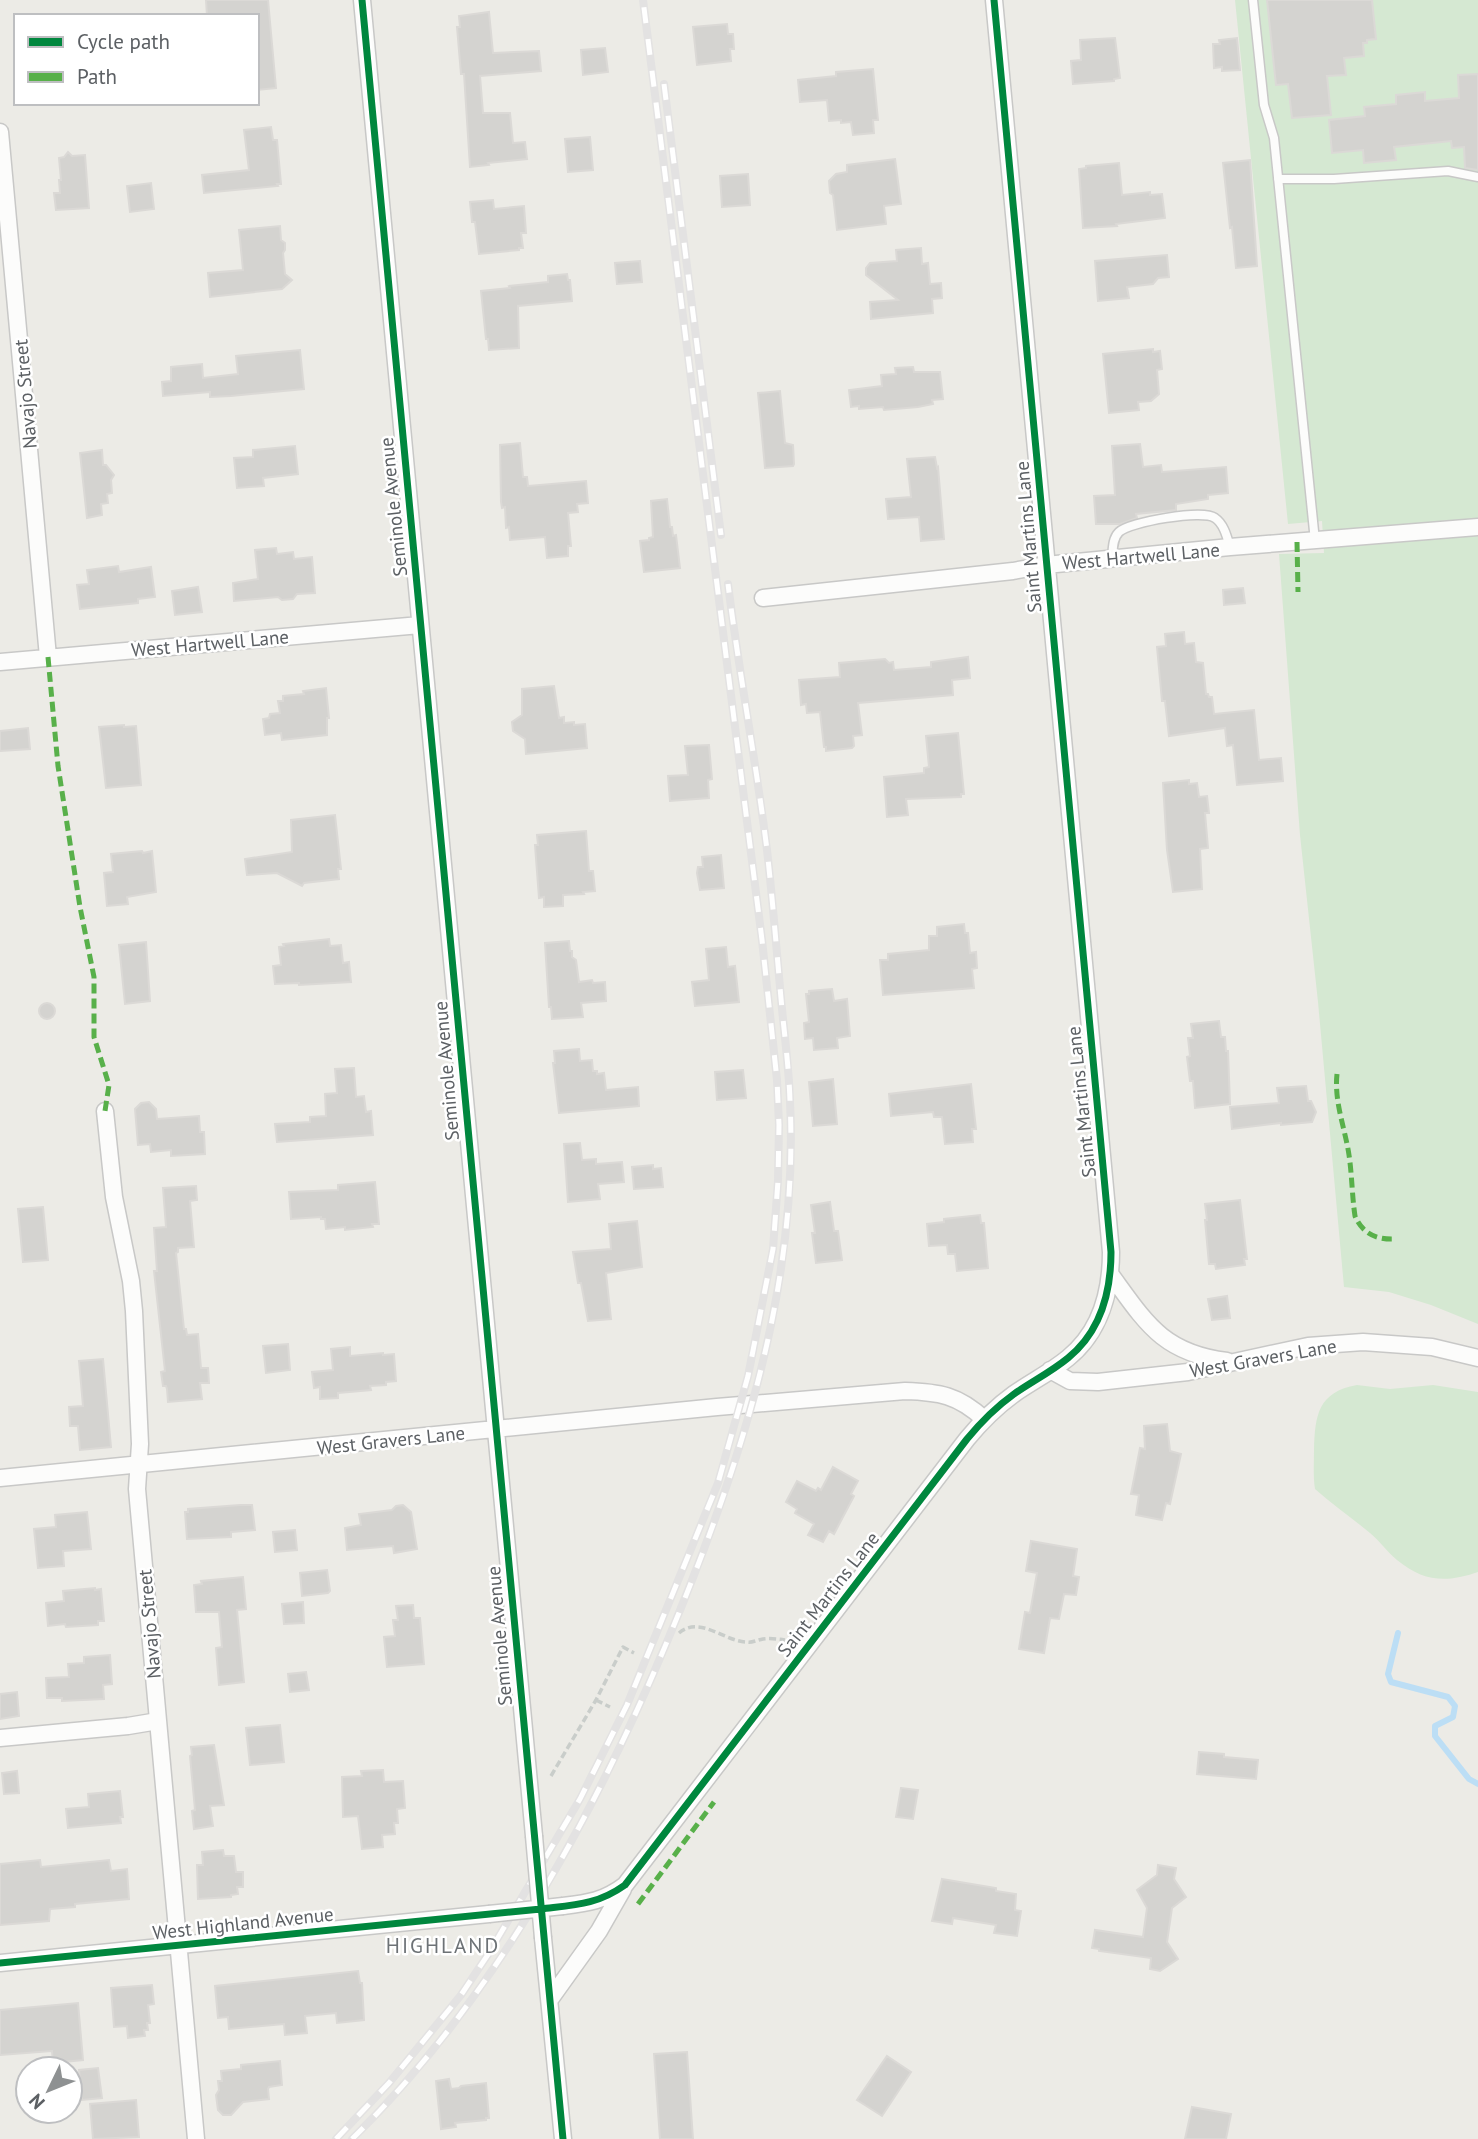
<svg xmlns="http://www.w3.org/2000/svg" width="1478" height="2139" viewBox="0 0 1478 2139" font-family="'PT Sans',sans-serif">
<rect width="100%" height="100%" fill="#ecebe6"/>
<path fill="#d5e8d2" d="M1235,0H1478V1324L1431,1305L1389,1292L1344,1287L1318,1002L1300,835L1279,554L1324,553L1322,521L1288,524Z
M1357,1385L1390,1389L1433,1385L1478,1392V1572C1446,1583 1424,1582 1397,1560C1387,1552 1380,1541 1370,1533C1352,1518 1333,1505 1315,1489C1313,1476 1314,1463 1314,1450C1315,1415 1318,1392 1357,1385Z"/>
<g fill="none" stroke-linecap="round" stroke-linejoin="round">
<path stroke="#bcdef5" stroke-width="6" d="M1398,1633L1388,1674L1391,1682L1448,1697L1455,1706L1453,1717L1435,1726V1736L1469,1779L1478,1784"/>
</g>
<path fill="#d4d3d0" stroke="#dbd9d6" stroke-width="2" d="M206,0H268L276,88L257,90V16H207Z
M1267,0H1372L1376,39L1367,40V43H1363L1364,56L1344,58L1346,75L1327,76L1331,115L1292,118L1288,84L1276,85Z
M489,12L493,53L539,51L541,71L480,76L483,113H510L513,143L525,142L527,159L488,163L489,165L470,167L464,74H461L457,27H460L459,16Z
M727,24L728,34H733L734,49H730L731,61L697,65L693,27Z
M1115,38L1120,78L1114,79V81L1073,84L1071,61L1081,60L1080,40Z
M1237,38L1240,70L1222,71V67L1214,68L1213,44H1220L1219,40Z
M605,48L608,72L583,75L581,50Z
M873,69L878,120H873L874,133L853,135L851,122L841,123V120L829,121L827,100L800,102L798,80L836,76V72Z
M1478,74V170L1465,168L1464,147L1452,148L1451,141L1394,147L1396,160L1364,163L1363,150L1332,153L1329,120L1365,116L1364,107L1396,104V95L1425,92V101L1459,98L1458,75Z
M271,127L273,140H277L281,184H277L278,186L204,193L202,175L249,170L244,130Z
M590,137L593,170L568,172L565,139Z
M68,152L72,156L85,155L89,208L56,210L54,193H60L59,180H61L59,158L64,157Z
M895,159L901,204L884,206L886,224L837,230L833,195L830,193L829,181L836,174L847,172V165Z
M1250,160L1257,266L1236,268L1232,227L1230,228L1223,163Z
M1119,163L1122,195L1150,192V195L1162,194L1165,218L1116,224L1117,226L1083,228L1079,169L1086,168V166Z
M748,174L750,205L722,207L720,176Z
M151,183L154,209L130,212L127,186Z
M493,200L494,209L524,206L526,233H521L523,248H519V250L479,254L475,222H472L470,202Z
M280,226L281,240L285,243V250L283,253L285,274L292,280L282,289L210,297L208,273L243,270L239,230Z
M921,248L922,264L928,263L930,284L941,283L942,298L932,299L933,313L871,319L870,302L898,300L866,275V268L870,263L897,261L896,250Z
M1167,255L1169,277L1158,278L1153,284L1127,287L1129,298L1098,301L1095,261Z
M640,261L642,282L617,284L615,263Z
M567,274L568,280H570L572,301L518,306L519,348L489,350L488,339H486L481,291L510,288L509,286L548,282V276Z
M1153,349V352L1160,351L1162,369L1157,370L1159,394L1151,401L1138,402L1139,410L1109,413L1103,354Z
M300,350L304,389L231,396L210,397V392L163,396L162,382L171,381V367L202,364L203,378L238,374L236,356Z
M913,367L914,372H940L943,399L932,400L933,404L918,407L884,410L883,407L859,409V406L851,407L849,390L882,386L881,375L896,374L895,368Z
M780,391L785,443L793,445L794,464L793,466L765,468L758,393Z
M520,443L523,477H527L528,486L586,481L588,503L577,504L578,512L568,513L571,546H568V556L547,558L545,537L510,540L509,527L506,528L505,507L502,508L501,502L500,445Z
M1140,444L1143,467L1161,465L1162,472L1226,467L1228,493L1208,495V499L1176,504V510L1136,514L1137,518L1120,524H1096L1094,496L1115,495L1112,446Z
M295,446L298,474L263,478L264,486L237,488L234,458L253,457V450Z
M102,450L103,465H106L114,475L111,480L112,493L107,494L108,503L101,504L102,515L87,518L80,453Z
M935,457L937,468L938,467L944,539L921,541L919,517L888,519L886,499L911,497L907,459Z
M667,499L670,527H672L673,536L676,535L680,568L644,572L640,541L649,540V538L653,537L651,501Z
M276,548L277,554L293,552L294,559L312,557L315,593L297,594L293,599L282,600L278,597L234,601L233,583L258,579L255,550Z
M118,566L119,572L151,567L155,597L138,599V603L80,609L77,585L89,584L87,570Z
M198,587L202,612L175,615L172,591Z
M1243,588L1245,603L1224,605L1223,590Z
M1184,632L1185,644L1194,643L1196,662L1203,663L1206,694H1208L1209,697H1212L1214,714L1254,710L1259,760L1281,758L1283,781L1237,785L1233,745L1227,746L1225,728L1169,736L1165,701H1162L1157,647L1166,646L1165,634Z
M968,657L970,678L952,680L953,695L858,703L862,735L853,736L854,746L852,748L826,751V747H824L820,712L807,713L806,704L801,705L799,680L840,677L839,663L885,659L889,663L893,662L894,670L931,667V662Z
M554,686L559,718L564,717V723L574,722V725L585,724L587,748L526,754L525,739L513,731L512,722L522,715V689Z
M326,688L329,718H327V735L282,740L281,733L265,735L263,719L269,718L270,714L280,713L278,701H283V696L304,694L303,691Z
M124,725V727L136,726L141,785L106,788L99,727Z
M28,728L30,749L0,751V731Z
M958,733L964,794H961V797L906,799L908,815L887,817L884,777L924,773V768L929,767L926,736Z
M709,745L712,779L708,780L709,798L670,801L668,776L688,775L685,746Z
M1189,780V784L1197,783L1199,797L1207,796L1209,813H1205L1208,848L1200,849L1202,889L1173,892L1167,850L1163,783Z
M335,815L341,869H338L339,879L304,883L302,886L277,873L247,875L245,859L292,852L291,820Z
M586,831L589,871H593L595,891L583,892L584,894L563,895V906L544,907V897L539,898L535,845H538L537,835Z
M142,851L143,853L152,851L156,892L127,897L128,904L107,906L104,873L113,872L111,854Z
M721,855L724,888L700,890L697,873L698,867H703L702,857Z
M964,924L965,933H968L970,953L976,952L977,968L972,969L974,988L883,995L880,960H888V954L929,950V936H937V927Z
M329,939L330,946L341,945L343,963L349,962L351,982L299,985V983L275,984L273,966L281,965L279,947L284,946L283,944Z
M569,941L570,951H572V957L576,960L579,982L592,980L593,983L605,982L606,1001L581,1003L583,1017L552,1019L551,1007H549L545,943Z
M146,942L150,1001L125,1004L119,945Z
M726,947L728,967L735,966L739,1002L695,1006L692,982L709,980L706,949Z
M832,989L834,1001L847,999L850,1036L837,1038L838,1048L814,1050L813,1038L805,1039L804,1023L809,1022L806,994H809V991Z
M39 1011a8 8 0 1 1 16 0a8 8 0 1 1-16 0Z
M1219,1021L1221,1037H1225L1226,1051H1228L1230,1104L1195,1108L1193,1081H1190L1187,1057L1190,1056L1188,1038H1193L1191,1024Z
M579,1049L580,1061L592,1060L593,1071H597V1074L604,1073L606,1090L638,1087L639,1106L559,1113L553,1063H555L554,1051Z
M354,1068L356,1097L364,1096L366,1112L371,1111L373,1135L277,1142L275,1124L310,1122V1117L326,1116L325,1094L337,1093L335,1069Z
M743,1070L746,1098L717,1100L715,1072Z
M833,1079L837,1124L813,1126L809,1082Z
M971,1084L976,1129H972L973,1142L945,1144L942,1117H934L933,1112L891,1116L889,1094Z
M1306,1086L1308,1101H1311L1316,1112L1312,1122L1281,1125V1123L1232,1129L1230,1107L1279,1103L1277,1088Z
M149,1102L156,1109L157,1119L199,1116L200,1132H204L205,1154L171,1156V1150L151,1152L150,1144L138,1145L135,1109L141,1103Z
M580,1143L582,1160L596,1159V1164L622,1162L624,1182L598,1184L600,1199L568,1202L564,1144Z
M653,1165V1169L661,1168L663,1187L634,1189L632,1167Z
M375,1182L379,1224H372L373,1227L345,1230V1227L326,1229L325,1219H321V1217L291,1219L289,1192L338,1190V1185Z
M196,1186L197,1200L190,1201L194,1247L178,1248V1252L176,1253L184,1329H186L187,1335L198,1334L201,1368H208L209,1383H200L202,1399L168,1402L167,1389L166,1386H163L161,1372L165,1371L154,1271H157L154,1228L166,1227L163,1188Z
M1240,1200L1247,1259H1244L1245,1265L1216,1269L1215,1264H1209L1205,1220H1207L1205,1204Z
M830,1202L834,1231H838L842,1260L816,1263L812,1233H815L811,1205Z
M43,1207L48,1260L23,1262L18,1209Z
M980,1215L981,1223H984L988,1268L957,1271L955,1254H948L947,1245L929,1246L927,1224L944,1222V1219Z
M637,1221L642,1267L606,1273L611,1319L588,1321L581,1283H578L573,1252L611,1249L609,1224Z
M1227,1296L1230,1318L1212,1320L1208,1299Z
M288,1344L290,1370L266,1373L263,1346Z
M350,1347V1356L383,1353V1355L394,1354L396,1381L386,1382V1385L370,1386L371,1390L338,1393V1398L320,1399V1387L314,1388L312,1372L333,1370L331,1349Z
M103,1359L111,1447L80,1450L78,1426H70L69,1407L83,1406L79,1361Z
M1167,1424L1170,1451L1181,1454L1170,1504L1166,1503L1162,1520L1136,1515L1139,1495L1131,1494L1140,1448L1145,1449L1144,1426Z
M833,1467L858,1481L851,1494L854,1496L834,1534L829,1531L823,1542L808,1535L814,1524L795,1513L797,1509L786,1502L797,1481L816,1491L818,1488L821,1490Z
M240,1505H252L255,1530L231,1532V1537L187,1539L185,1512H188V1509Z
M403,1505L411,1512L417,1549L394,1553L393,1546L347,1550L345,1528L361,1525L359,1514L392,1510L396,1506Z
M87,1512L91,1549L63,1551L64,1566L38,1568L34,1529L56,1527L55,1515Z
M295,1530L297,1550L275,1552L273,1532Z
M1031,1541L1077,1549L1073,1576L1079,1577L1076,1595L1064,1594L1059,1619L1050,1618L1044,1653L1019,1649L1025,1612L1030,1613L1037,1573L1026,1571Z
M327,1570L330,1591L328,1593L302,1596L300,1573Z
M243,1577L246,1609L237,1610L244,1682L219,1685L216,1648L222,1647L219,1612H196L194,1585L202,1584L201,1581Z
M95,1588V1590L101,1589L104,1621H98V1625L66,1627L65,1624L48,1626L46,1603L64,1601L63,1591Z
M303,1602L304,1623L284,1624L282,1604Z
M413,1605L414,1618H420L424,1664L387,1667L384,1637L395,1636L393,1620H398L396,1606Z
M110,1655L112,1684L103,1685L104,1699L62,1701V1698H47L46,1678L69,1677L68,1664L84,1663V1657Z
M306,1672L309,1690L290,1692L288,1674Z
M17,1692L19,1716L0,1719V1694Z
M280,1725L284,1762L250,1765L246,1728Z
M214,1745L224,1805L210,1806L213,1826L194,1829L192,1811L195,1810L190,1756L192,1755L191,1747Z
M1199,1752L1224,1754V1757L1258,1760L1256,1779L1197,1774Z
M383,1770L384,1782L403,1781L405,1808L397,1809L398,1823H394L395,1834L382,1835L383,1847L362,1849L358,1816L343,1817L342,1777L362,1776L361,1771Z
M17,1771L19,1793L4,1794L2,1773Z
M901,1788L918,1790L913,1819L896,1817Z
M120,1791L123,1817H120L121,1823L68,1828L66,1809L89,1807L88,1794Z
M223,1850L224,1856H234L236,1872H243V1887H237L238,1894L231,1895V1897L198,1899L197,1865H203L202,1852Z
M40,1860L41,1867L109,1860L111,1871L127,1869L129,1899L75,1904V1907L50,1909L49,1921L0,1925V1864Z
M1158,1865L1176,1868L1174,1879L1186,1897L1172,1908L1167,1942L1178,1959L1160,1971L1150,1969L1151,1958L1099,1951V1949L1092,1948L1095,1930L1143,1937L1147,1908L1137,1890L1157,1875Z
M942,1879L996,1888V1891L1016,1894L1015,1910L1021,1911L1017,1936L994,1933L996,1925L953,1918L952,1924L932,1921Z
M358,1971L360,1983H362L364,2020L337,2023L336,2013L305,2016L307,2033L285,2035L284,2024L229,2029L228,2017L218,2018L215,1986Z
M152,1985L154,2004L148,2005L150,2023H147L148,2030H144L145,2036L128,2038L127,2026L114,2027L111,1988Z
M78,2003L83,2060L53,2063L52,2051L0,2055V2010Z
M687,2052L693,2139H660L654,2054Z
M887,2056L911,2072L882,2116L857,2100Z
M280,2061L282,2085L269,2087L268,2089L269,2099L243,2102L231,2115H223L218,2110L216,2095L219,2090L218,2081H222L221,2071L241,2069V2065Z
M98,2068L102,2098L82,2100L79,2070Z
M449,2079L451,2089L459,2088L461,2086L486,2083L489,2118H486V2120L455,2123L456,2127L441,2129L436,2081Z
M136,2100L139,2137L93,2139L90,2104Z
M1192,2107L1231,2114L1226,2139H1185Z"/>
<g fill="none" stroke-linecap="round" stroke-linejoin="round">
<defs>
<path id="lane" d="M1253,0L1264,105L1274,138L1315,541
M1278,179H1334L1448,171L1478,177
M1112,559C1113,550 1112,539 1119,532C1129,522 1203,509 1215,518C1224,524 1227,537 1230,547"/>
<path id="street" d="M362,0L534,1836
M0,132L48,657
M763,598L1013,571L1046,565L1230,547L1478,527
M0,662L420,625
M105,1111L114,1197L131,1281L134,1311L140,1444L137,1489L196,2139
M1111,1275C1146,1323 1163,1353 1227,1361
M1050,1370L1070,1381L1098,1382L1188,1372L1308,1346L1363,1342L1432,1347L1478,1358
M0,1478L717,1407L905,1391C939,1392 958,1395 984,1419
M0,1738L128,1726L158,1721
M563,1906C588,1903 604,1901 625,1885L967,1439C981,1422 996,1407 1014,1394C1031,1382 1051,1372 1068,1358C1100,1332 1111,1292 1111,1252L994,0
M543,1938L563,2139
M0,1963L489,1914
M551,1998L599,1931L623,1889"/>
</defs>
<use href="#lane" stroke="#c8c8c7" stroke-width="11"/>
<use href="#street" stroke="#c8c8c7" stroke-width="19"/>
<path stroke="#c9cdca" stroke-width="3.5" stroke-dasharray="7 3.5" stroke-linecap="butt" d="M679,1633C700,1615 725,1642 747,1642C752,1643 757,1640 763,1639C770,1638 778,1639 785,1640
M596,1700L610,1707
M551,1776L596,1700L623,1647L634,1653"/>
<use href="#lane" stroke="#fcfcfb" stroke-width="8"/>
<use href="#street" stroke="#fcfcfb" stroke-width="16"/>
<defs>
<path id="rail" d="M664,84L721,535
M336,2139L389,2083L461,1995L489,1953L580,1799L627,1705L718,1483L748,1376L773,1249L778,1181L779,1125L777,1080L762,940L643,0
M352,2139C492,2002 594,1817 669,1637C740,1467 799,1288 790,1101C789,1070 785,1039 782,1009C777,956 773,903 767,850C756,761 739,673 728,584"/>
</defs>
<use href="#rail" stroke="#e3e2e2" stroke-width="8"/>
<use href="#rail" stroke="#fff" stroke-width="5" stroke-dasharray="16" stroke-linecap="butt"/>
<defs>
<path id="street-bridge" d="M534,1836L543,1938
M489,1914L563,1906"/>
</defs>
<use href="#street-bridge" stroke="#c8c8c7" stroke-width="19" stroke-linecap="butt"/>
<use href="#street-bridge" stroke="#fcfcfb" stroke-width="16"/>
<path stroke="#58b04a" stroke-width="5" stroke-dasharray="10 5" stroke-linecap="butt" d="M1297,542L1298,592
M48,657L58,766L80,907L94,977V1037L109,1085L105,1111
M1337,1074C1334,1102 1345,1128 1349,1155C1352,1175 1352,1196 1355,1216C1362,1233 1376,1240 1395,1239
M638,1904L714,1802"/>
<defs>
<path id="cycleway" d="M362,0L563,2139
M0,1963L541,1909C574,1905 597,1905 625,1885L967,1439C981,1422 996,1407 1014,1394C1031,1382 1051,1372 1068,1358C1100,1332 1111,1292 1111,1252L994,0"/>
</defs>
<use href="#cycleway" stroke="#fff" stroke-width="11"/>
<use href="#cycleway" stroke="#00873e" stroke-width="7"/>
</g>
<g text-anchor="middle" stroke-width="5" stroke-linejoin="round" paint-order="stroke">
<g font-size="19" fill="#5c6064" stroke="#fff">
<text transform="translate(25 394) rotate(-95)" y="7">Navajo Street</text>
<text transform="translate(393 507) rotate(-96)" y="7">Seminole Avenue</text>
<text transform="translate(1028 537) rotate(-95)" y="7">Saint Martins Lane</text>
<text transform="translate(1141 556) rotate(-5)" y="7">West Hartwell Lane</text>
<text transform="translate(210 643) rotate(-5)" y="7">West Hartwell Lane</text>
<text transform="translate(446 1071) rotate(-95)" y="7">Seminole Avenue</text>
<text transform="translate(1081 1102) rotate(-96)" y="7">Saint Martins Lane</text>
<text transform="translate(1263 1358) rotate(-10)" y="7">West Gravers Lane</text>
<text transform="translate(391 1440) rotate(-6)" y="7">West Gravers Lane</text>
<text transform="translate(828 1594) rotate(-52)" y="7">Saint Martins Lane</text>
<text transform="translate(149 1624) rotate(-95)" y="7">Navajo Street</text>
<text transform="translate(499 1636) rotate(-95)" y="7">Seminole Avenue</text>
<text transform="translate(243 1923) rotate(-6)" y="7">West Highland Avenue</text>
</g>
<g font-size="21" letter-spacing="2" fill="#6d7276" stroke="#fff">
<text x="443" y="1953">HIGHLAND</text>
</g>
</g>
<rect x="14" y="14" width="245" height="91" fill="#ffffff" stroke="#bebfc1" stroke-width="2"/>
<rect x="28" y="37" width="35" height="10" fill="#00873e" stroke="#bebfc1" stroke-width="2"/>
<text x="77" y="49" font-size="21" fill="#5c6064">Cycle path</text>
<rect x="28" y="72" width="35" height="10" fill="#58b04a" stroke="#bebfc1" stroke-width="2"/>
<text x="77" y="84" font-size="21" fill="#5c6064">Path</text>
<g transform="translate(49 2090) rotate(227)"><circle r="33" fill="#ffffff" stroke="#bebfc1" stroke-width="2"/>
<path d="M0-5L12 26L0 18L-12 26Z" fill="#8e9192"/>
<text y="-10" font-size="19" font-weight="bold" text-anchor="middle" fill="#5c6064">N</text>
</g>
</svg>
